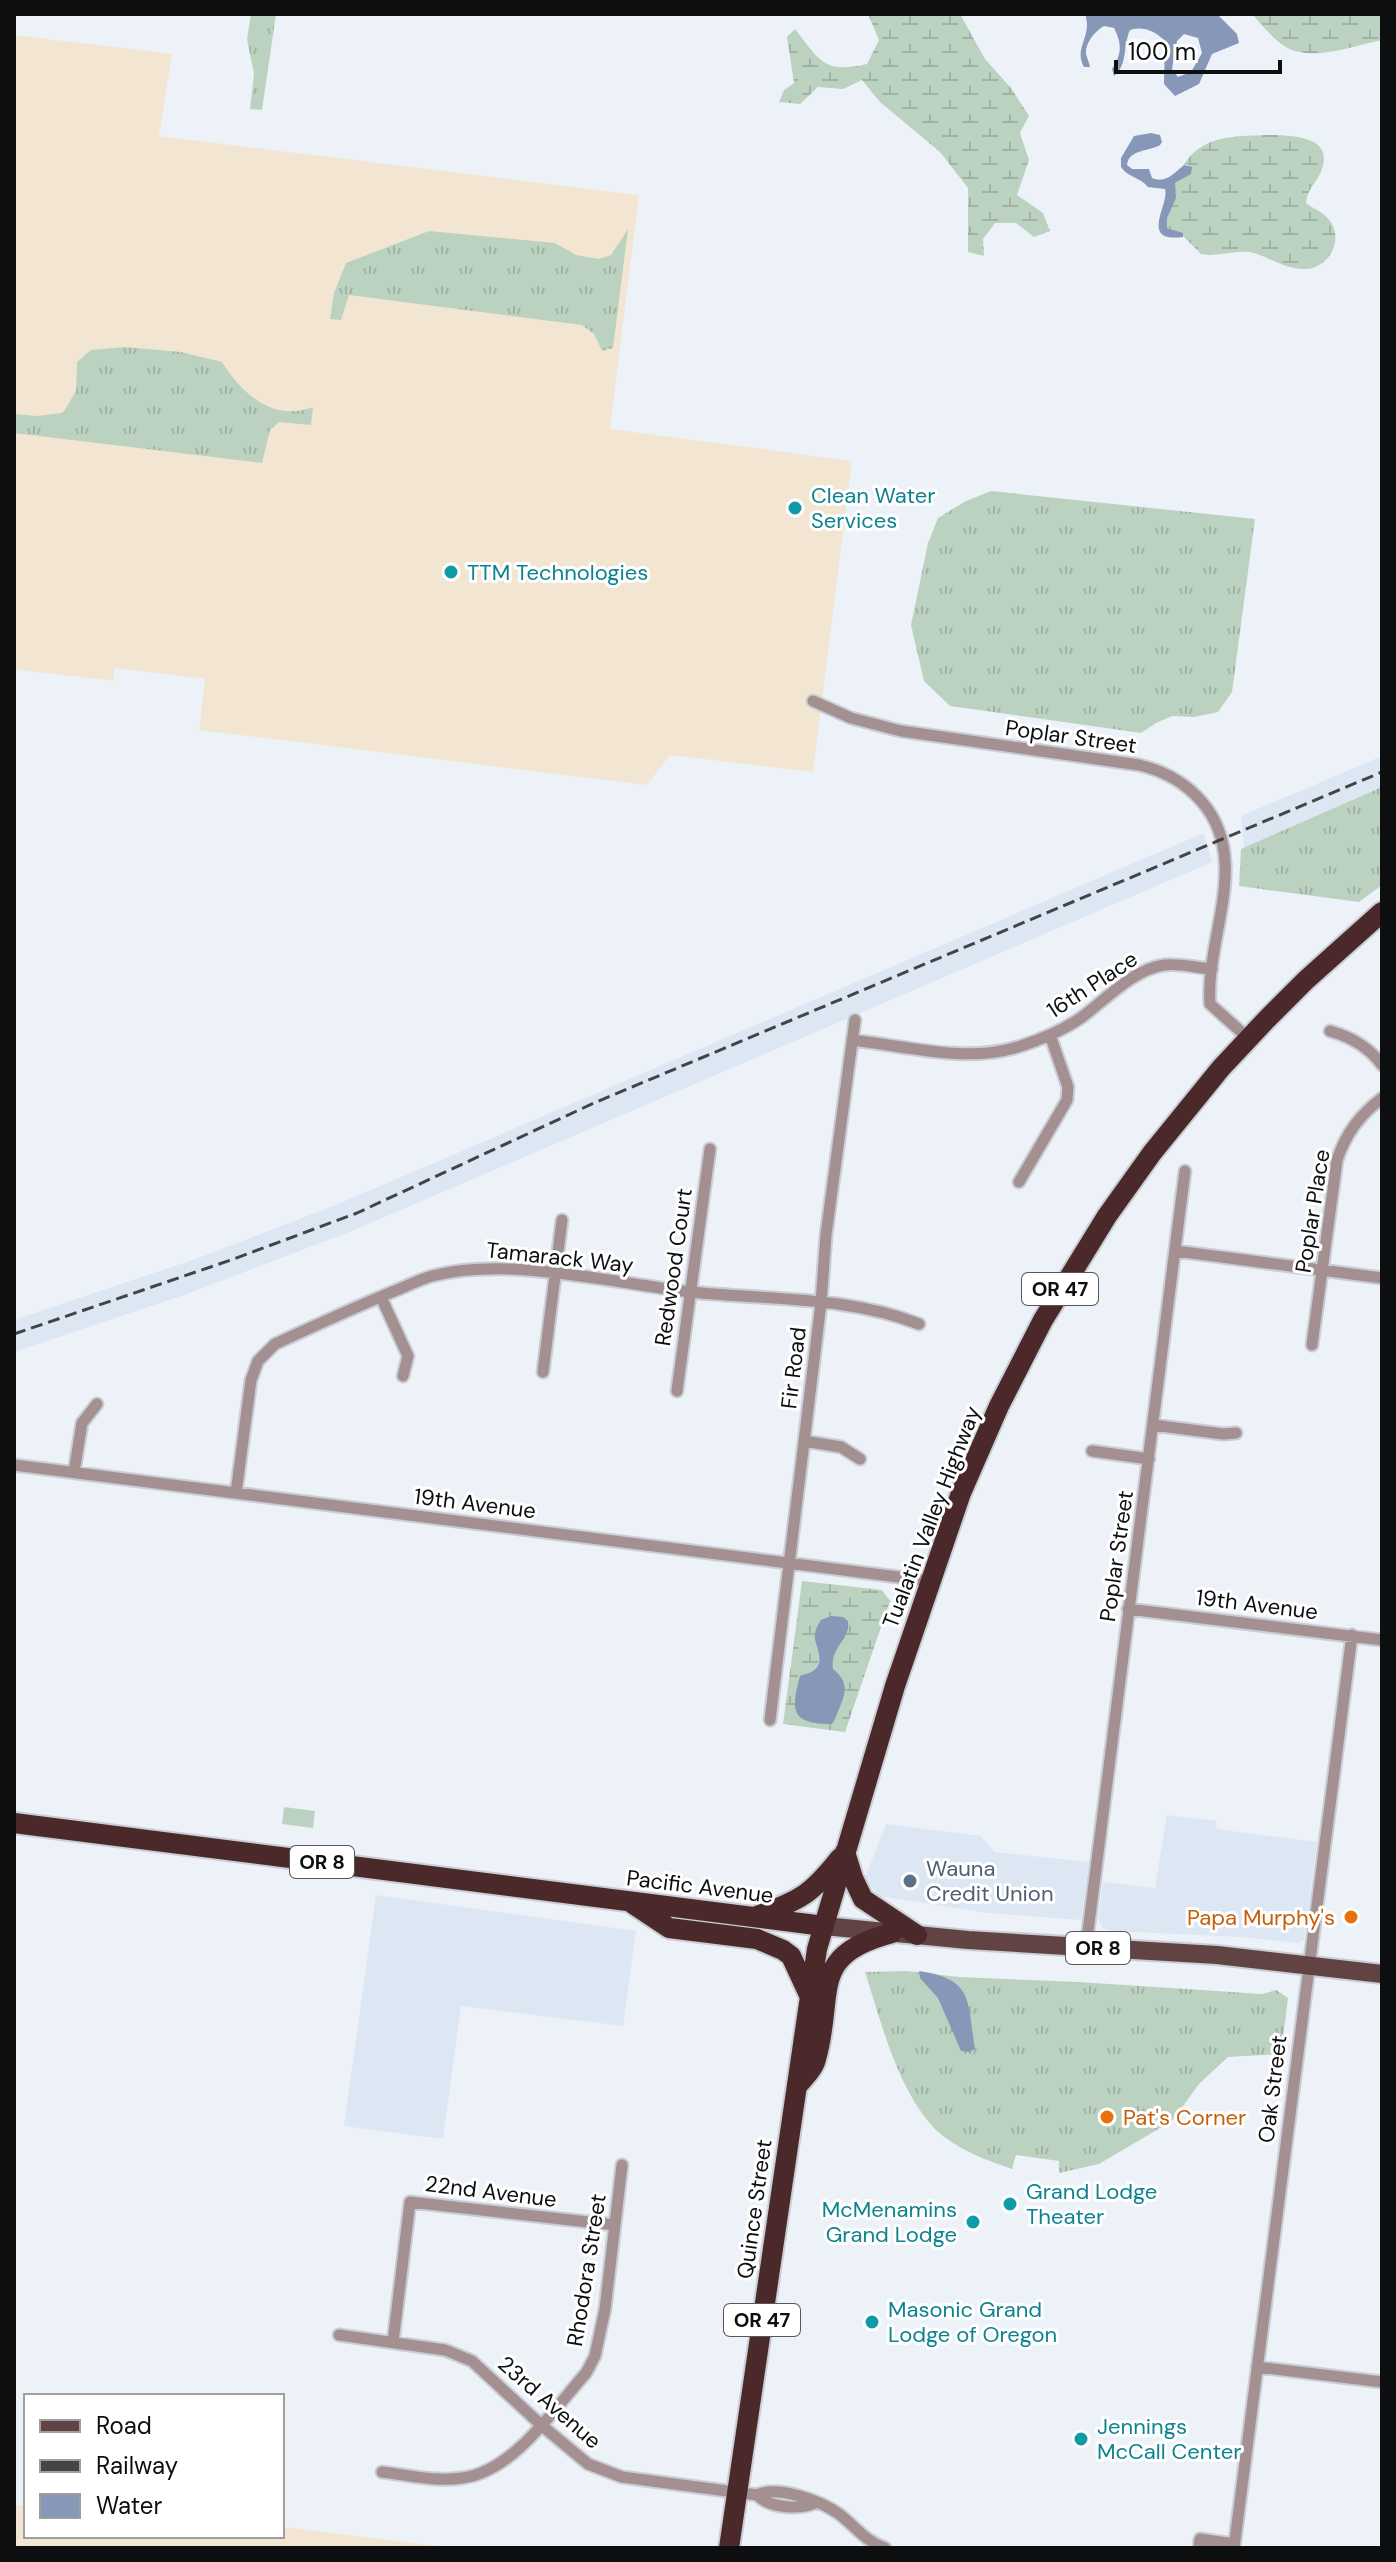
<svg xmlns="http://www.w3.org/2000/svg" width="1396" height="2562" viewBox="0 0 1396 2562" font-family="'DM Sans',sans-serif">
<defs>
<pattern id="grass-tufts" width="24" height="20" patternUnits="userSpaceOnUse" patternTransform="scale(2)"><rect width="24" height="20" fill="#bcd2c1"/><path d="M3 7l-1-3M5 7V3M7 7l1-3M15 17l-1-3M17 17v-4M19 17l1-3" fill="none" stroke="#a0b3a5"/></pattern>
<pattern id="wetland-marsh" width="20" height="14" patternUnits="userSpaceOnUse" patternTransform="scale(2)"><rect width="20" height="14" fill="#bcd2c1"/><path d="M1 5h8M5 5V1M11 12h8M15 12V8" fill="none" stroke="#a0b3a5"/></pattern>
</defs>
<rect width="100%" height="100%" fill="#edf2f9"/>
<path fill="#dde6f3" d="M1382,756V788L1244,848L1241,816Z
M1204,833L1212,862L352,1231L184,1295L14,1352V1320L201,1257L336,1205Z
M1167,1815L1217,1821L1216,1829L1317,1842L1304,1940L1298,1943L1241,1937L1112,1931L1103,1928L1098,1920L1103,1882L1155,1888Z
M886,1824L980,1836L995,1852L1089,1862L1081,1920L988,1913L879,1896L865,1878Z
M376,1895L636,1931L623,2026L461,2006L443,2139L344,2126Z"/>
<path fill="#f2e6d2" d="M14,35L172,54L159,136L639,195L610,429L852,461L813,772L670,755L647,785L199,730L205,679L115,668L113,681L14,669Z
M14,2505L26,2506V2536H282V2527L456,2548H14Z"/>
<path fill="url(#grass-tufts)" d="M251,14H276L262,110L250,109L254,74L247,39Z
M628,229L613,348L602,351L594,334L582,325L349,295L341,320L330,319L334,293L346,263L429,231L555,243L576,255L599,259L611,255Z
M124,347L181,352L222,362C242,394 273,422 313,407L311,425L279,422L270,430L262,463L14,433V414L37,416L63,413L76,391L77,362L91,350Z
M991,491L1255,519L1232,692L1218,712L1194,717L1172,716L1156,723L1141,733L950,706L924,681L911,625L928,543L938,518L966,501Z
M1382,787V885L1359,902L1239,886L1241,849Z
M906,1971L959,1977L1079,1982L1262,1994L1276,1990L1288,1998L1281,2054L1228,2057L1199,2084L1172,2121L1099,2164L1059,2173V2161L1016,2155L1012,2169C983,2159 947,2146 927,2120C895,2079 881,2022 865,1972Z"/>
<path fill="url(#wetland-marsh)" d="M868,14H960L985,59L1011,88L1029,116L1020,133L1029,160L1017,195L1043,213L1050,231L1034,237L1016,223H995L983,239L984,256L968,252V188L940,152L880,102L862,80L843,89L818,87L800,104L779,102L784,90L794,83L787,37L795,29C820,61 824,74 867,64L879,40Z
M1252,14H1382V40C1356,45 1321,59 1295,51C1277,45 1264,27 1252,14Z
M1275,135C1295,136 1333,137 1322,169C1318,182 1307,188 1306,203C1314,209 1325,213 1330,221C1345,242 1327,270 1303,269C1284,269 1268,256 1250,252C1234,250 1217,257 1201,254L1179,232L1167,228V218L1175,183L1181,180L1188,164L1184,165C1202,133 1243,136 1275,135Z
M802,1581L882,1590L890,1601L845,1732L783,1724Z"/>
<path fill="#bcd2c1" d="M284,1807L315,1811L313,1828L282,1824Z"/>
<path fill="#8697b8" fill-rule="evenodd" d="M1085,14H1217L1237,34L1239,43L1212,54L1199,84L1175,96L1164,84L1165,41C1155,31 1143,26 1130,30C1123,45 1128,65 1114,76L1112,69C1122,55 1122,43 1114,28L1104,26C1095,31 1085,43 1086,54C1087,58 1089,62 1090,67H1084C1073,47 1093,37 1085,14ZM1184,34L1198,38L1202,53L1191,72L1178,77L1172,69L1177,41Z
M1151,133L1160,135L1162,142L1160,145C1148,152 1129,149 1127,165L1132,169H1149L1152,178C1166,184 1174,173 1184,165L1192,167L1191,174L1175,183L1176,198L1167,218V228L1183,233V237C1138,243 1170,204 1165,189L1148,187C1140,177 1127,177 1121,167V158L1134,136Z
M831,1616L843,1617L848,1621C851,1640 830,1646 833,1669C853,1685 843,1698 835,1719L832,1724C790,1724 791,1710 800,1676C804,1674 809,1674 813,1671C825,1664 817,1649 815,1639C814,1632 817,1626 821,1620Z
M919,1971C975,1979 967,2002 975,2049L969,2052L961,2051L938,1998L920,1978Z"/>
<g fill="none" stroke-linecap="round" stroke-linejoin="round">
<defs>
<path id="street" d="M813,701L851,718L901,731L1139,765C1164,771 1185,782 1202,802C1252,860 1205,938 1210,1004L1248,1038
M1330,1031C1351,1037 1369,1047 1382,1065
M852,1040C907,1046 967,1064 1021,1046C1042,1039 1064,1030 1082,1017C1105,1000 1134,969 1164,965C1179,963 1197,968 1212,969
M1019,1182L1067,1100L1068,1087L1050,1035
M1176,1251L1382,1278
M381,1297L408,1356L403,1376
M1312,1345L1337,1160C1346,1133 1360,1115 1382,1098
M543,1372L562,1220
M677,1391L710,1149
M1153,1425L1223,1434L1236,1433
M804,1441L841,1447L860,1459
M1092,1451L1149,1459
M14,1465L930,1581
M74,1472L82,1423L97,1404
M236,1493L251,1380L258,1361L275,1344C314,1326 353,1308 392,1292C405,1287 418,1280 432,1276C509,1256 612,1283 691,1292C767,1300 847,1296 919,1324
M1128,1609L1382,1640
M770,1720L821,1303L826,1235L855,1020
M1086,1947L1185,1171
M339,2335L445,2350L472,2361L540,2424L588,2464L622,2477L757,2495C778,2485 821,2501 839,2514C855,2526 866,2542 885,2548
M393,2342L410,2202L615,2225
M1257,2367L1382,2382
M382,2472C408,2475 435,2482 462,2478C513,2472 554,2409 586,2373L595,2356L605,2309L622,2165
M757,2495C769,2508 799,2510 815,2503
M1199,2548L1200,2539L1234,2544
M1234,2548L1352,1635"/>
<path id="primary" d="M824,1926L968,1940L1217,1955L1382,1974"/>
<path id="highway" d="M14,1823L824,1926
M845,1852L853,1878L863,1899L917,1935
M633,1904L669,1928L757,1939L783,1950L791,1956L810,1997
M757,1916C801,1899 810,1896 840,1858
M799,2084C805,2077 814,2068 816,2059C835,1993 807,1955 892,1933
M729,2548L817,1949L895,1686L961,1493L999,1406L1043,1320L1107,1216L1152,1153L1221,1068L1266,1020L1306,980L1382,912"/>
</defs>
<use href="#street" stroke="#c9ced4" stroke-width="15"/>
<use href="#primary" stroke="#c9ced4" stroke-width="22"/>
<use href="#highway" stroke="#c9ced4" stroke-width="24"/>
<use href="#street" stroke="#a49091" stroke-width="11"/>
<use href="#primary" stroke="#624344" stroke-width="18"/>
<use href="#highway" stroke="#4b282a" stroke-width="20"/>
<path stroke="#424447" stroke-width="3" stroke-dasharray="12 6" stroke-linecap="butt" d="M14,1334L231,1260L357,1213L594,1103L1382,772"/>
</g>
<g fill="#0f9aa8" stroke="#fff" stroke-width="3">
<circle cx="795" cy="508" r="8"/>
<circle cx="451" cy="572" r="8"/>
<circle cx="1010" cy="2204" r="8"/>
<circle cx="973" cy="2222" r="8"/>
<circle cx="872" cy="2322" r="8"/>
<circle cx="1081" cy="2439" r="8"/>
</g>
<circle fill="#5c6f8a" stroke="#fff" stroke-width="3" cx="910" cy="1881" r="8"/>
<g fill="#e8710a" stroke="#fff" stroke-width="3">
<circle cx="1351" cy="1917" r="8"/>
<circle cx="1107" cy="2117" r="8"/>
</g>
<g text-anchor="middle" stroke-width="6" stroke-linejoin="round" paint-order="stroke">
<g fill="#fff" stroke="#555658" stroke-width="2">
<rect x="1022" y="1273" width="76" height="32" rx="6"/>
<rect x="290" y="1846" width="64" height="32" rx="6"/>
<rect x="1066" y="1932" width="64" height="32" rx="6"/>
<rect x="724" y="2304" width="76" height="32" rx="6"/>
</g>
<g font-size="20" font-weight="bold" fill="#0c0e10">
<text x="1060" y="1296">OR 47</text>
<text x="322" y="1869">OR 8</text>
<text x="1098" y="1955">OR 8</text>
<text x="762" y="2327">OR 47</text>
</g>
<g font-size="22" fill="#0d838f" stroke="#fff" text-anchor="start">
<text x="811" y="503">Clean Water<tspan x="811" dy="25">Services</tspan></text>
<text x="467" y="580">TTM Technologies</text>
<text x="1026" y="2199">Grand Lodge<tspan x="1026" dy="25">Theater</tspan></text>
<text x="957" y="2217" text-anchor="end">McMenamins<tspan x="957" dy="25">Grand Lodge</tspan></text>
<text x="888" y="2317">Masonic Grand<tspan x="888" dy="25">Lodge of Oregon</tspan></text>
<text x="1097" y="2434">Jennings<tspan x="1097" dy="25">McCall Center</tspan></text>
</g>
<g font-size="22" fill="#0c0e10" stroke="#fff">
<text transform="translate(1071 736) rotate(8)" y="8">Poplar Street</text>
<text transform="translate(1092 984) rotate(-33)" y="8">16th Place</text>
<text transform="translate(1312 1211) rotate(-81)" y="8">Poplar Place</text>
<text transform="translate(560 1257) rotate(6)" y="8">Tamarack Way</text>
<text transform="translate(673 1267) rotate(-82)" y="8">Redwood Court</text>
<text transform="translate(793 1368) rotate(-83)" y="8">Fir Road</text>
<text transform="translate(475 1503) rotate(7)" y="8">19th Avenue</text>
<text transform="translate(931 1517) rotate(-69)" y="8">Tualatin Valley Highway</text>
<text transform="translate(1116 1556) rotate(-82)" y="8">Poplar Street</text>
<text transform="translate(1257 1604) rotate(7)" y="8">19th Avenue</text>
<text transform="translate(700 1886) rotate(7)" y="8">Pacific Avenue</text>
<text transform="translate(1272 2089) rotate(-83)" y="8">Oak Street</text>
<text transform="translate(491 2191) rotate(7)" y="8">22nd Avenue</text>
<text transform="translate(754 2209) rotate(-82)" y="8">Quince Street</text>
<text transform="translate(586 2270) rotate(-81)" y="8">Rhodora Street</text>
<text transform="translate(550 2402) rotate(41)" y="8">23rd Avenue</text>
</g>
<g font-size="22" fill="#4e5e75" stroke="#fff" text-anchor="start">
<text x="926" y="1876">Wauna<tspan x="926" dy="25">Credit Union</tspan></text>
</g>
<g font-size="22" fill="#c56008" stroke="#fff" text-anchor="end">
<text x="1335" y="1925">Papa Murphy's</text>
<text x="1123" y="2125" text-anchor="start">Pat's Corner</text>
</g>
</g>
<rect width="1396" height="2562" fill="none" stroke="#0c0e10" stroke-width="32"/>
<rect x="24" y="2394" width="260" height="144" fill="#ffffff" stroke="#9e9f9f" stroke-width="2"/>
<rect x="40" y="2420" width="40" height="12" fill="#624344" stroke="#9e9f9f" stroke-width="2"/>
<text x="96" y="2434" font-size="24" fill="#0c0e10">Road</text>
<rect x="40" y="2460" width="40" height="12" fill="#424447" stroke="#9e9f9f" stroke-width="2"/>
<text x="96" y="2474" font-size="24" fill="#0c0e10">Railway</text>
<rect x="40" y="2494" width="40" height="24" fill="#8697b8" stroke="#9e9f9f" stroke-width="2"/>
<text x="96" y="2514" font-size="24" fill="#0c0e10">Water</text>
<path d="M1116 60v12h164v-12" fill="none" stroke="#0c0e10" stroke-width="4"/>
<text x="1128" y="60" font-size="24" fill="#0c0e10" stroke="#ffffff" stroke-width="6" paint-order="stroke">100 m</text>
</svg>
